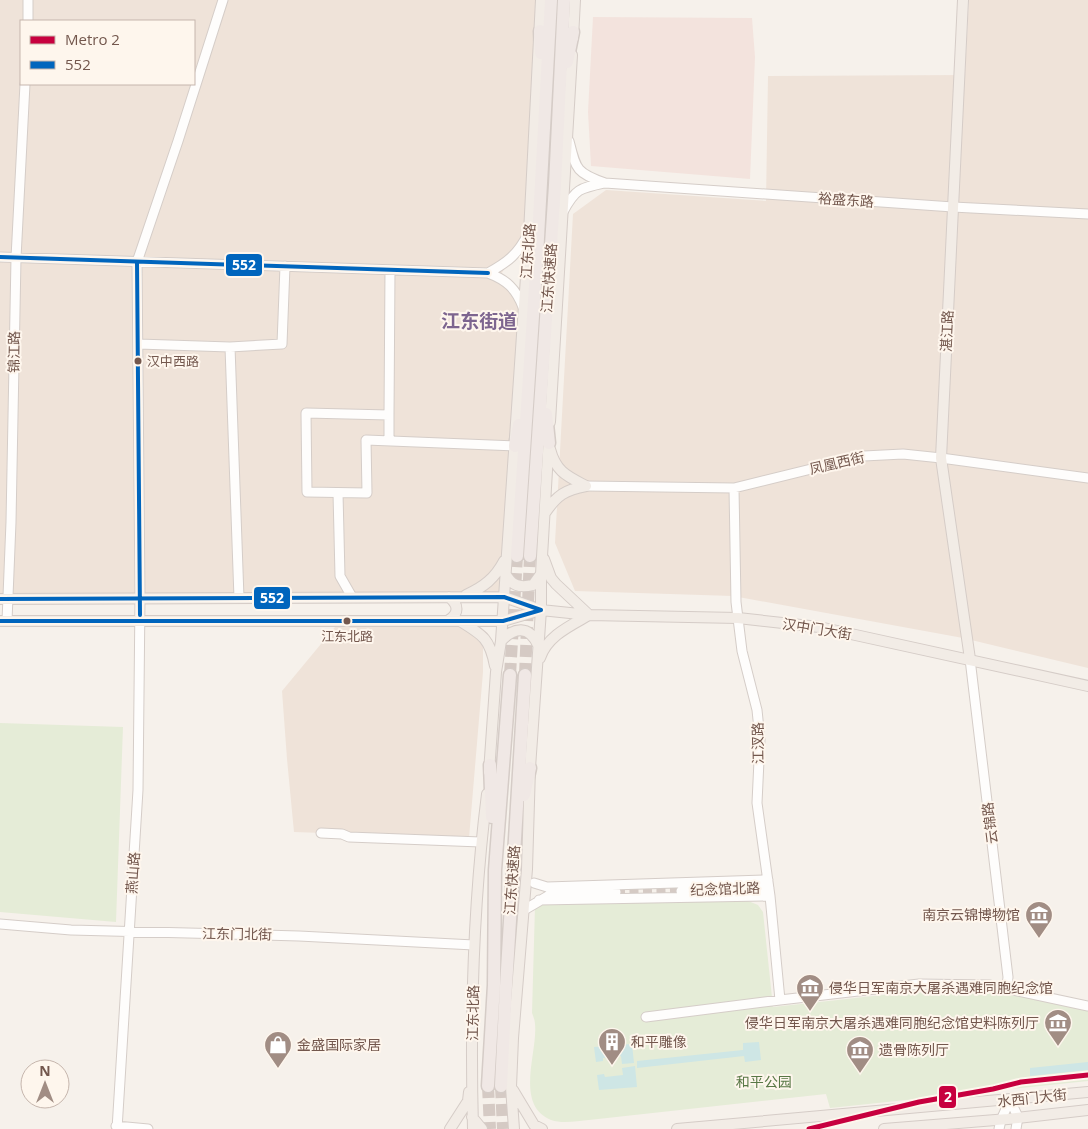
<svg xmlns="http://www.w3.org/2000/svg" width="1088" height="1129" viewBox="0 0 1088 1129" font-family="'Open Sans','Noto Sans SC',sans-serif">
<rect width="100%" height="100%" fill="#f6f1eb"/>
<path fill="#efe3d9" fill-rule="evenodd" d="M0,0H541L529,233L499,277L523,307L504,597L0,599ZM21,21H194V84H21Z
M969,0H1088V668L963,638L733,596L575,591L555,543L573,214L606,190L766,201L768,76L965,75Z
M456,625L471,632L481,641L483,647V672L469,838L294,832L287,759L282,691L335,627Z"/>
<path fill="#f3e3dd" d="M593,17L752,18L755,57L750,179L591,166L588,112Z"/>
<path fill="#e5ecd7" d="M0,723L123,727L116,922L0,912Z
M657,901H748L758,905L763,912L773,1007C849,1000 926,986 1002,993C1031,996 1060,1003 1088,1011V1081L830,1108L826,1094L589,1120C578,1121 562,1124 551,1120C514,1105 538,1052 535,1024C535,1020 533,1016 532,1013L535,906L543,903Z"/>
<path fill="#cee6e5" d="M759,1042L761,1060L745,1062L744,1056L637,1068V1061L743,1050V1043Z
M632,1044L634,1063L622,1064L621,1056L603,1058V1061L596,1062L594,1047Z
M1088,1062V1070L1030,1076V1068Z
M635,1066L637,1087L599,1090L597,1075L604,1074L605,1077L623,1075L622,1068Z"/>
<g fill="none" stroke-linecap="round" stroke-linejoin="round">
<path stroke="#d5cac4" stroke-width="9" stroke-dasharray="9 4.5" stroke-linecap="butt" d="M616,892L681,891"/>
<path stroke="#d5cac4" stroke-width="12" stroke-dasharray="12 6" stroke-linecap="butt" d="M510,675L517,556
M525,675L530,556
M488,1086L490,1129
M501,1086L503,1129"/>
<defs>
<path id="minor" d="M28,21V0
M569,141C576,169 576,173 605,183L953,207L1088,214
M563,212C575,189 580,188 604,183
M0,257L488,273C507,280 516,289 523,307
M390,270L389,415L306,413L307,492L367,493L366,440L515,446
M488,273C508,262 518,254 528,234
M138,344L230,347L239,598
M230,347L282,344L285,266
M389,415V440
M586,486L734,488L864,456L903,454L941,458L1088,478
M734,488L736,602L742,651L757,710L760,739L757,803L770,896L780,1000
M338,493L340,576L352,597
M7,621L11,522L16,258L25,84
M970,659L1008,977L1007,987
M321,833L342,834L349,837L481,842
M534,883L547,887L768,880
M681,891L769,888
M539,900L770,896
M524,910L553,893L616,892
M0,924L71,930L299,936L474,945
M646,1017L780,1000L919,984L989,985L1088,1006
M1010,1100L1018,1117L1016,1129
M116,1126L148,1129
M117,1129L138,790L140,598L137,262L178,141L223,0
M999,1129L1001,1120L1010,1100"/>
<path id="major" d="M963,0L941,458L970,659
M573,38L575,0
M550,422L572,55
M550,449C556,472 567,476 586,486
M545,513C557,495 565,490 586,486
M505,573C512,586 519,588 533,585L541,574
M466,595C484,587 495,578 504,561
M0,599L504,597L541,610L589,615L738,618L819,627L1088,686
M449,620C459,613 459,605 449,597
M0,621H503L541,610
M460,621C483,635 490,639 495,666
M501,641C514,627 529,625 538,645
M540,658C547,636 570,626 589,615L556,584L551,578L544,559
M489,772L496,672L501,641L529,233L541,0
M513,1090L534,1125L542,1129
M472,1117L482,1129
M450,1129L468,1101L469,1092
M473,1129C470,1017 473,905 487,794
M514,1129L511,1087L513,1038L527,869L530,768L541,610V574L549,436
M677,1129L1088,1092
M884,1129L1008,1119L1088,1110"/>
<path id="highway" d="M540,31L541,53
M567,62L573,32
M546,414L549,443
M515,446L519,425
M517,556L537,256L551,0
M530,556L555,185L564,0
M490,765L492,817
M524,795L530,768
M488,1086L494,985L495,870L510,675
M501,1086L506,986L525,675"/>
</defs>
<use href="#minor" stroke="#d5cdc8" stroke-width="11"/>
<use href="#major" stroke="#d5ccc7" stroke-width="12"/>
<use href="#highway" stroke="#d5ccc7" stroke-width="15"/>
<use href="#minor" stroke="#fefdfc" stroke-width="9"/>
<use href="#major" stroke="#f2ece6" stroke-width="10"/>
<use href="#highway" stroke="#f0e8e5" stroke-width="12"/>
<defs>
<path id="bus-1" d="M0,257L488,273
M137,262L140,615
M0,599L504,597L541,610
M0,621H503L541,610"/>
</defs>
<use href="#bus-1" stroke="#fef6ed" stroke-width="8"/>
<use href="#bus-1" stroke="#0065bd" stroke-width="4"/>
<defs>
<path id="metro-1" d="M809,1129L919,1102L993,1089L1021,1082L1088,1075"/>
</defs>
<use href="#metro-1" stroke="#fef6ed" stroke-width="9"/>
<use href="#metro-1" stroke="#c7003f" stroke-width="5"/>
</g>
<defs>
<symbol id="museum-pin" viewBox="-11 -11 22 30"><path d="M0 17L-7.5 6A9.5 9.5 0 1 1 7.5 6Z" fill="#a18d84" stroke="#fef6ed"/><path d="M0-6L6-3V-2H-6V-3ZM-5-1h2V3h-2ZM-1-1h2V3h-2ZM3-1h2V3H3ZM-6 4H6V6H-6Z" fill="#fff"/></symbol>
<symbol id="building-pin" viewBox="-11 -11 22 30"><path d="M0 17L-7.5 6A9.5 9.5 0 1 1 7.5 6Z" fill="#a18d84" stroke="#fef6ed"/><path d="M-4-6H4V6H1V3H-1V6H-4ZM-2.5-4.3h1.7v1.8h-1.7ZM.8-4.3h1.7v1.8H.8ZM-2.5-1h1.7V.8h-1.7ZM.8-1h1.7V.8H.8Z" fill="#fff"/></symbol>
<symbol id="shop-pin" viewBox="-11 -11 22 30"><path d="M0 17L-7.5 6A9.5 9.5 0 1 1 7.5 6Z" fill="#a18d84" stroke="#fef6ed"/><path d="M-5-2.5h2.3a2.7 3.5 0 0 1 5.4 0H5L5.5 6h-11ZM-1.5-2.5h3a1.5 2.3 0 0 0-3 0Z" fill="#fff"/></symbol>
</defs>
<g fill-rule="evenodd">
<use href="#museum-pin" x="1023" y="899" width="32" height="43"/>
<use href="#museum-pin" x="794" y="972" width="32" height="43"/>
<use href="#museum-pin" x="1042" y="1007" width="32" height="43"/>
<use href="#building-pin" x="596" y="1026" width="32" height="43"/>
<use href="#shop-pin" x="262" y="1029" width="32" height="43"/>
<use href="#museum-pin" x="844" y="1034" width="32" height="43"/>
</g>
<g fill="#73574d" stroke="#fef6ed" stroke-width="2">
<circle cx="138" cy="361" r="4.5"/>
<circle cx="347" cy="621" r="4.5"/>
</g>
<g text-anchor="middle" stroke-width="4" stroke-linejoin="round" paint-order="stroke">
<g font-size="13" fill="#73574d" stroke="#fef6ed" text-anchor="start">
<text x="147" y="366">汉中西路</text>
<text x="347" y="641" text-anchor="middle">江东北路</text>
</g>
<g font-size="14" fill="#73574d" stroke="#fef6ed">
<text transform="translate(846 200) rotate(4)" y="5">裕盛东路</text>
<text transform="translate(528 251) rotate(-86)" y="5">江东北路</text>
<text transform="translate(549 278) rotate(-86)" y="5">江东快速路</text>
<text transform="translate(947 331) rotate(-87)" y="5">湛江路</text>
<text transform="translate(14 352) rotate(-89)" y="5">锦江路</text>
<text transform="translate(837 463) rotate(-13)" y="5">凤凰西街</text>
<text transform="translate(817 629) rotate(9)" y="5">汉中门大街</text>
<text transform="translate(758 743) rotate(-91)" y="5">江汊路</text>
<text transform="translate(990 823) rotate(-97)" y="5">云锦路</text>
<text transform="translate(133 873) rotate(-86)" y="5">燕山路</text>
<text transform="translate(512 880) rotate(-86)" y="5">江东快速路</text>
<text transform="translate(725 889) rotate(-2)" y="5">纪念馆北路</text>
<text transform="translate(237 934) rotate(1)" y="5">江东门北街</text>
<text transform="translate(473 1013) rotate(-89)" y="5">江东北路</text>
<text transform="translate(1032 1098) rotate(-6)" y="5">水西门大街</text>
</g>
<g font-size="14" fill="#73574d" stroke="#fef6ed" text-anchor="start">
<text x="1020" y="920" text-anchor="end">南京云锦博物馆</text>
<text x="829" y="993">侵华日军南京大屠杀遇难同胞纪念馆</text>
<text x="1039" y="1028" text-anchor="end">侵华日军南京大屠杀遇难同胞纪念馆史料陈列厅</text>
<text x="631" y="1047">和平雕像</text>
<text x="297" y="1050">金盛国际家居</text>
<text x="879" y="1055">遗骨陈列厅</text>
</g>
<g font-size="14" fill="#597846" stroke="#fef6ed">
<text x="764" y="1087">和平公园</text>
</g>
<g font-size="19" font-weight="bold" fill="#7d658f" stroke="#fef6ed">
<text x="479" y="328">江东街道</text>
</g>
</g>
<g stroke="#fef6ed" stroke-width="2">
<rect x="225" y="253" width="38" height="24" rx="5" fill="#0065bd"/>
<rect x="253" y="586" width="38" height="24" rx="5" fill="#0065bd"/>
<rect x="938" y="1085" width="19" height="24" rx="5" fill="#c7003f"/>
</g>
<g font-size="14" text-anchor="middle" font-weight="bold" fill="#fff">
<text x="244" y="270">552</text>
<text x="272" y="603">552</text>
<text x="948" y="1102">2</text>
</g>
<rect x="20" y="20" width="175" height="65" fill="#fef6ed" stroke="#c6b6ad"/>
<rect x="30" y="36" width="25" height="8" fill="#c7003f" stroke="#c6b6ad"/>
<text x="65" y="45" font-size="15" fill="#73574d">Metro 2</text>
<rect x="30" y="61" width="25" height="8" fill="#0065bd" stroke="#c6b6ad"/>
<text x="65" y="70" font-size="15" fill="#73574d">552</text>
<g transform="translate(45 1084)"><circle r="24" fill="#fef6ed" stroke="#c6b6ad"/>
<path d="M0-4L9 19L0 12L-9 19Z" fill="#a18d84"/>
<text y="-8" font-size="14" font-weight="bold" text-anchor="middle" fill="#73574d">N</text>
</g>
</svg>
